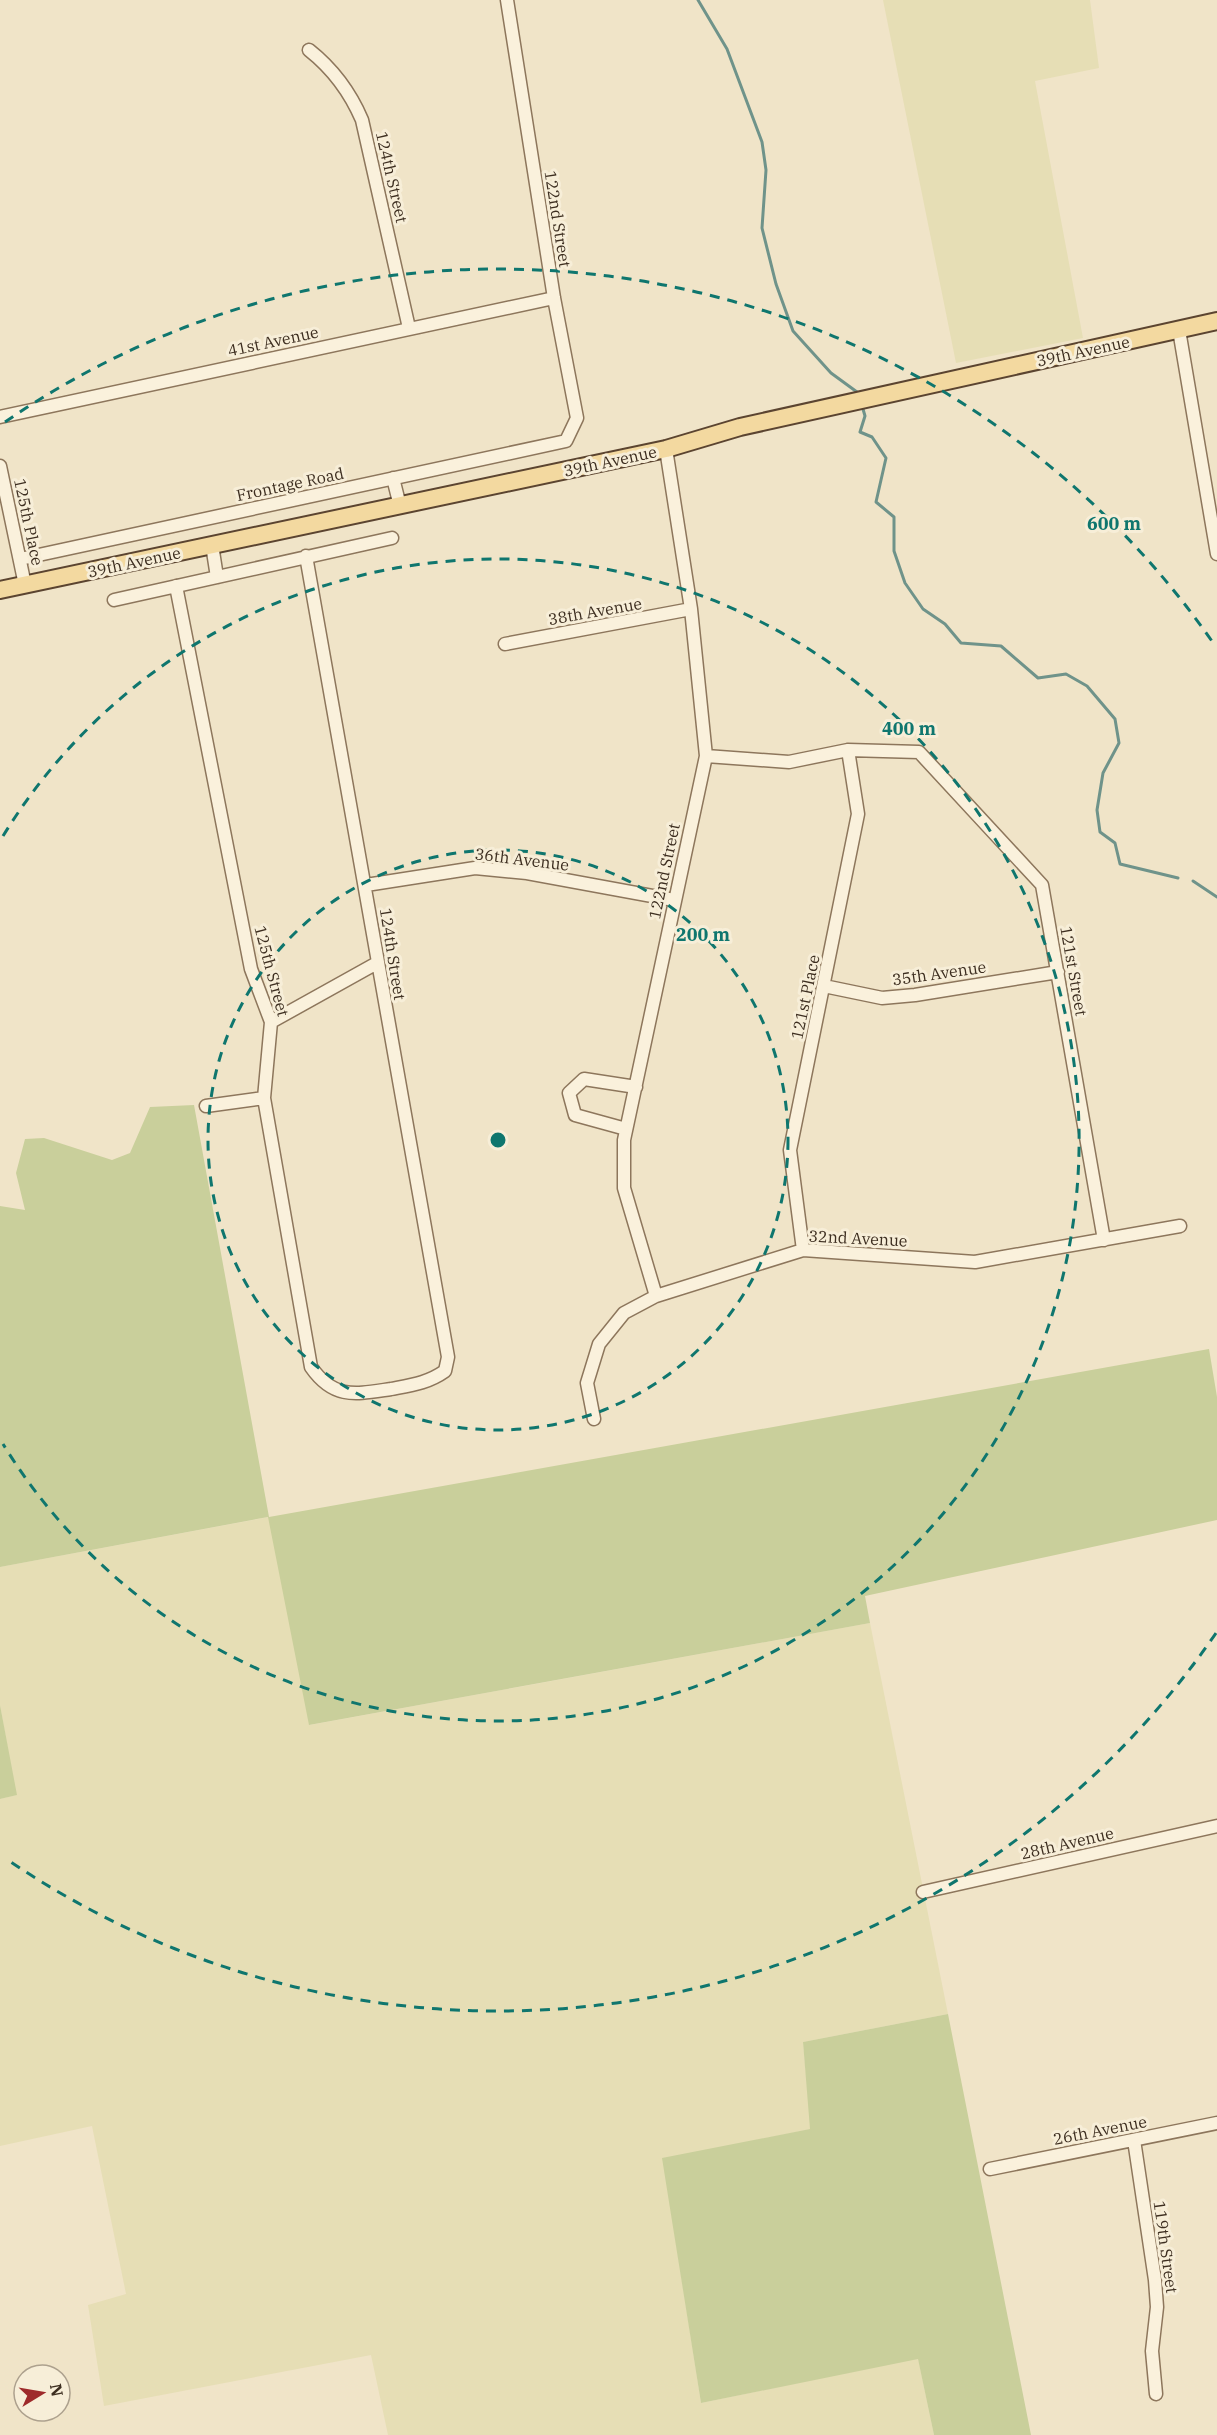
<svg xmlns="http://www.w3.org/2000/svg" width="1217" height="2435" viewBox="0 0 1217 2435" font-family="'IBM Plex Serif',serif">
<rect width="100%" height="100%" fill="#f0e4c8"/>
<path fill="#e6deb5" d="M883,0H1090L1099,68L1035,81L1083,338L956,363Z
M269,1517L310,1725L870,1623L948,2014L803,2042L811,2129L663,2159L701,2403L918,2358L934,2435H388L371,2355L104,2406L88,2305L126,2294L92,2126L0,2146V1799L16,1795L0,1705V1567Z"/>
<path fill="#c9cf9b" d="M194,1105L269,1517L1209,1349L1217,1397V1520L865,1596L870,1623L309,1725L268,1517L0,1567V1206L25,1210L16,1173L25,1139L44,1138L112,1160L130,1153L150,1107Z
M0,1705L17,1795L0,1799Z
M948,2014L1031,2435H934L918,2359L701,2403L662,2158L810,2129L803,2042Z"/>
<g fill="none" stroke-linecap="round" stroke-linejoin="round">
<path stroke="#6f938a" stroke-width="3" d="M698,0L727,49L762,142L766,170L762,228L776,284L793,331L831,373L857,392
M863,409L865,416L860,432L872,437L886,458L876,502L894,517V551L905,583L923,609L945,624L961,643L1001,646L1038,678L1066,674L1087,686L1115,719L1119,743L1103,773L1097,810L1100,832L1115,843L1120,864L1178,878
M1193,881L1217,897"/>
<defs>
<path id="minor" d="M309,50C333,69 350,92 362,120L409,328
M1179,330L1217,554
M0,417L554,298
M0,466L25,585
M393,478L400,506
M212,545L217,577
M20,559L566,441L577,418L554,298L507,0
M176,586L251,969L271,1022L264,1098L311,1367C334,1400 356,1394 391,1389C412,1385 428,1383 445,1371L448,1357L306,556
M114,600L392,538
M505,644L691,609
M706,756L789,762L848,750L919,752L1042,885L1104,1240
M366,885L475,868L527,873L674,900
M824,986L882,998L915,995L1058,972
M271,1022L377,963
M206,1106L264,1098
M626,1129L575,1115L569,1093L584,1079L636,1087
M803,1250L790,1150L858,814L848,750
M656,1296L624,1188V1140L706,756L691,609L666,449
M594,1419L587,1383L599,1344L624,1313L656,1296L803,1250L975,1262L1180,1226
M923,1892L1217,1826
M1134,2140L1155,2280L1157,2307L1152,2351L1156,2394
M990,2169L1217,2123"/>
<path id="major" d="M0,590L666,449L740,427L1217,321"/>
</defs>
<use href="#minor" stroke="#8d765c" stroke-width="15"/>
<use href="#major" stroke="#5b4430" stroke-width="20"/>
<use href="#minor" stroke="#faf1dc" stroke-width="12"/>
<use href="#major" stroke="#f3d9a0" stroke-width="16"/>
</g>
<g fill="none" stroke="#0f766e" stroke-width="3" stroke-dasharray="10 8">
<circle cx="498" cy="1140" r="290"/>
<path d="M3 836A581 581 0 1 1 3 1444"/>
<path d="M1216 1633A871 871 0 0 1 5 1858M5 422A871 871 0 0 1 1216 647"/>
</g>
<g text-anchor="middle" stroke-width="6" stroke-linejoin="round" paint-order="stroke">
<g font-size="16" fill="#3d2e20" stroke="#f7eed8">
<text transform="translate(392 177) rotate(77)" y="6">124th Street</text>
<text transform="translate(558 219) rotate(81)" y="6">122nd Street</text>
<text transform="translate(273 341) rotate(-12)" y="6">41st Avenue</text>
<text transform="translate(1083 351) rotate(-12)" y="6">39th Avenue</text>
<text transform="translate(610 461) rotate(-12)" y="6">39th Avenue</text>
<text transform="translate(290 484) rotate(-12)" y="6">Frontage Road</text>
<text transform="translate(29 522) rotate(78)" y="6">125th Place</text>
<text transform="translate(134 562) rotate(-12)" y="6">39th Avenue</text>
<text transform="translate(595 611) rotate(-10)" y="6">38th Avenue</text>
<text transform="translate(522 859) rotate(7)" y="6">36th Avenue</text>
<text transform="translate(664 871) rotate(-78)" y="6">122nd Street</text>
<text transform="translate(393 954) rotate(81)" y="6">124th Street</text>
<text transform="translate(272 971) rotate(75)" y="6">125th Street</text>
<text transform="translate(1074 971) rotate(80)" y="6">121st Street</text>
<text transform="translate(939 973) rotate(-8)" y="6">35th Avenue</text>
<text transform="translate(805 997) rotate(-78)" y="6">121st Place</text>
<text transform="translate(858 1238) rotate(3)" y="6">32nd Avenue</text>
<text transform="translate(1067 1843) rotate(-13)" y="6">28th Avenue</text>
<text transform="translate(1100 2130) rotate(-11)" y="6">26th Avenue</text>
<text transform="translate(1166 2247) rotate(82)" y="6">119th Street</text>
</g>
</g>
<circle cx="498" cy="1140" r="9" fill="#0f766e" stroke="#f7eed8" stroke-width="3"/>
<g font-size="18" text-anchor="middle" font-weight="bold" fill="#0f766e" stroke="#f7eed8" stroke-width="6" stroke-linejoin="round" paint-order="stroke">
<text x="1114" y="530">600 m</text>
<text x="909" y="735">400 m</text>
<text x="703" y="941">200 m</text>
</g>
<g transform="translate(42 2393) rotate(79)"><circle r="28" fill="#f7eed8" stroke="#ada18e" stroke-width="1.5"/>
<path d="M0-4.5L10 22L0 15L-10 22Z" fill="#9e2a2b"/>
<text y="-9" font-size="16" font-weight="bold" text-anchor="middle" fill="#3d2e20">N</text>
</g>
</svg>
